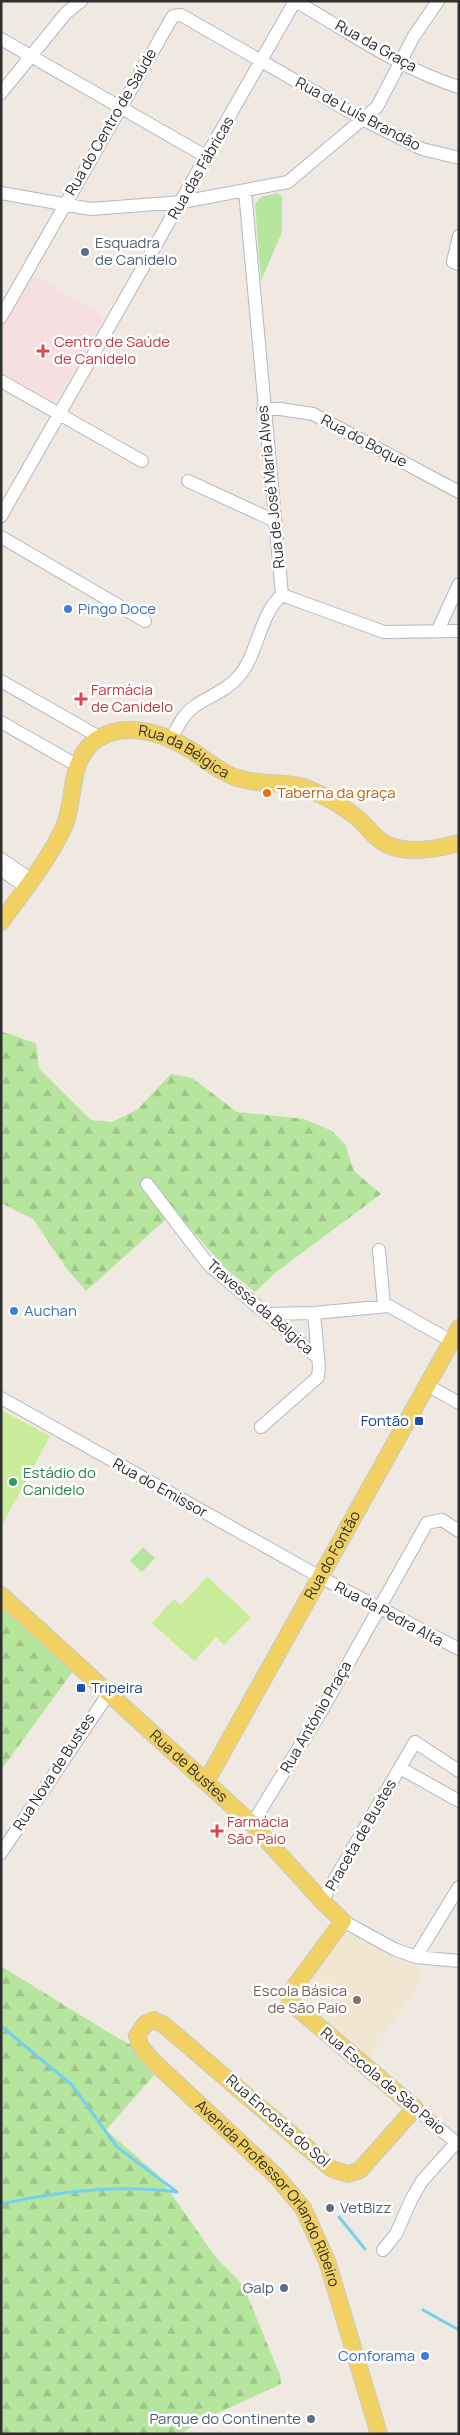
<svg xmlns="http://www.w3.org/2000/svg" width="460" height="2435" viewBox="0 0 460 2435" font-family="Manrope,sans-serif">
<defs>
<pattern id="forest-firs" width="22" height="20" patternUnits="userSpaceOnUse" patternTransform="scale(1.25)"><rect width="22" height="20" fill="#b6e59e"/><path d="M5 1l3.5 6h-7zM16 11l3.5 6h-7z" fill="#9dc588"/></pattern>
</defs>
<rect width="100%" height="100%" fill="#efe9e1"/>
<path fill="#f0e6d1" d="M351,1934L420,1969L421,1982L367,2058L306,2004L303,1996L304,1987L343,1936Z"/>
<path fill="#f5dfe0" d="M33,275L104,317L56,401L52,402L1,372V330Z"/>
<path fill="#b6e59e" d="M277,193L282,197V232L261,281L255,204L261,197Z
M143,1547L155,1558L142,1572L130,1561Z"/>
<path fill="url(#forest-firs)" d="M1,1032C7,1032 27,1041 36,1043L39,1069L91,1120L112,1122L137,1110L171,1074L192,1078L237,1112L304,1119L332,1131L345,1144L354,1171L381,1194L275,1273L255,1292L224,1267L175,1211L86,1291L67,1269L33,1219L1,1203Z
M1,1601L76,1667L1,1770Z
M1,1966L106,2031L140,2050L154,2075L106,2130L158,2175L217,2259L243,2285L280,2375L281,2384L196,2423L181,2434H1Z"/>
<path fill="#c9ec9a" d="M1,1410L50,1436L1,1527Z
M207,1577L251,1617L224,1645L216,1637L194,1661L152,1623L174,1599L181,1605Z"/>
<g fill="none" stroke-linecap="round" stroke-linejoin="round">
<path stroke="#75cff0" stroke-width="3" d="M1,2026L72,2085L117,2147L177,2192
M1,2204C59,2191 118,2184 177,2192
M339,2217L365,2249
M423,2310L459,2330"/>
<defs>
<path id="minor" d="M1,39L207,157
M1,93L66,13L81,1
M245,191L282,595
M1,193L91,209L182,202L288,182L377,107L414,36L438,1
M459,236L453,262L459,264
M1,317L173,16L181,15L364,120L422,149L459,158
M1,381L142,461
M263,409H280L313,414L459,492
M188,481L275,521
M1,516L295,1C346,30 402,70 459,87
M1,537L145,621
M282,595L384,632L459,631
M438,630L459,584
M1,681L101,738
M1,722L78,766
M171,740C177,728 183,714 195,706C209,696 228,690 239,676C258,654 260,613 282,595
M1,859L32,880
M1,870L26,887
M147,1184L208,1264L318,1358
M379,1250L384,1306
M268,1314L314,1313L389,1306L451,1341
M427,1385L459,1403
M1,1398L320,1577L459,1649
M261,1427L318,1377L319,1367L314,1313
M400,1768L459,1801
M252,1824L322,1710L427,1523L442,1520L459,1531
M1,1853L109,1693
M322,1901L415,1742L459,1771
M343,1921L394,1949L416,1957L459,1961
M416,1957L459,1887
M415,2108L459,2145
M383,2250L396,2234L412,2198L422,2181L456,2143"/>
<g id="major">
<path id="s1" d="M1,922C23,892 48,861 64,827C75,801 69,767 90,745C117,719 160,731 189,749C206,759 221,774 241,779C264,786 289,780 311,790C327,797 347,809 360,820C369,829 375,839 388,845C408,854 438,849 459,843"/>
<path id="s2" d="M1,1595L252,1824L322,1901L343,1921L292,1990L290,2002L415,2108L360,2170L348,2174L332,2169L164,2025L154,2020L145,2024L137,2036L141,2047L153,2061L276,2176L303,2208L327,2261L379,2434"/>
<path id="s3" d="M204,1781L211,1773L459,1328"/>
</g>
</defs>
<use href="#minor" stroke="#b4b7c1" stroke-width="14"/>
<use href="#major" stroke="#c9c9c9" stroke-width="18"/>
<use href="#minor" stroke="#fff" stroke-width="12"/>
<use href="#major" stroke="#f2d163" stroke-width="16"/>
</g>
<g fill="#5c6f8a" stroke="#fff" stroke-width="2">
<circle cx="85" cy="252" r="5"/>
<circle cx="330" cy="2208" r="5"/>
<circle cx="284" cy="2288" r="5"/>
<circle cx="311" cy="2419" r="5"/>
</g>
<g fill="#e0444e" stroke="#fff" stroke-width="2">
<path d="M40.5 343.5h5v5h5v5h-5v5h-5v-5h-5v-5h5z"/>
<path d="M78.5 691.5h5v5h5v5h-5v5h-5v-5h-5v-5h5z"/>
<path d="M214.5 1823.5h5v5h5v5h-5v5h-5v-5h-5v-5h5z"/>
</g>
<g fill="#3f7fe0" stroke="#fff" stroke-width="2">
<circle cx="68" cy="609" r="5"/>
<circle cx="14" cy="1311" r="5"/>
<circle cx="425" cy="2356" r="5"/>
</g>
<circle fill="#e8710a" stroke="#fff" stroke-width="2" cx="267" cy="793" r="5"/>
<g fill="#1a4fb4" stroke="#fff" stroke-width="2">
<rect x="414" y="1416" width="10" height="10" rx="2.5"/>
<rect x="76" y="1683" width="10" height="10" rx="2.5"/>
</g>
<circle fill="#2e9e5b" stroke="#fff" stroke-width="2" cx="13" cy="1482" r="5"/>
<circle fill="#8d6e63" stroke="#fff" stroke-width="2" cx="357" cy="2000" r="5"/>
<g text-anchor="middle" stroke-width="5" stroke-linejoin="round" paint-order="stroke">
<g font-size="15" fill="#2e2e2e" stroke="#fff">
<text transform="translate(376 46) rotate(29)" y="5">Rua da Graça</text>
<text transform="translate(358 114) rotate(28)" y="5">Rua de Luís Brandão</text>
<text transform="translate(111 122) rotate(-60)" y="5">Rua do Centro de Saúde</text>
<text transform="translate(201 168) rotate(-60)" y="5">Rua das Fábricas</text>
<text transform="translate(364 441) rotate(28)" y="5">Rua do Boque</text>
<text transform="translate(271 487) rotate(-96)" y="5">Rua de José Maria Alves</text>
<text dy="5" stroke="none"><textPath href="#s1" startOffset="304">Rua da Bélgica</textPath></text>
<text transform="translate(260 1307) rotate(41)" y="5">Travessa da Bélgica</text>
<text transform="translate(160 1488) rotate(29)" y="5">Rua do Emissor</text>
<text dy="5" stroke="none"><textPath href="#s3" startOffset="260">Rua do Fontão</textPath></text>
<text transform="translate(389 1614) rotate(28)" y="5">Rua da Pedra Alta</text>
<text transform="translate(316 1717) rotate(-60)" y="5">Rua António Praça</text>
<text dy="5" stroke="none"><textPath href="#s2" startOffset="254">Rua de Bustes</textPath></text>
<text transform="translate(54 1772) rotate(-57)" y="5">Rua Nova de Bustes</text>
<text transform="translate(361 1835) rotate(-60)" y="5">Praceta de Bustes</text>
<text transform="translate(383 2081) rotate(40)" y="5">Rua Escola de São Paio</text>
<text transform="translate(278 2121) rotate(41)" y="5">Rua Encosta do Sol</text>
<text dy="5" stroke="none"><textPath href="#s2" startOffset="1312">Avenida Professor Orlando Ribeiro</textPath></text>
</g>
<g font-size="15" fill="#4e5e75" stroke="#fff" text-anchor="start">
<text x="95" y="248">Esquadra<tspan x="95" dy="17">de Canidelo</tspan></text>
<text x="340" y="2213">VetBizz</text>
<text x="274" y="2293" text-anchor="end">Galp</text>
<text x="301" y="2424" text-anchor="end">Parque do Continente</text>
</g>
<g font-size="15" fill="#be3a42" stroke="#fff" text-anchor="start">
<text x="54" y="347">Centro de Saúde<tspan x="54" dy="17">de Canidelo</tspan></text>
<text x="91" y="695">Farmácia<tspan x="91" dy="17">de Canidelo</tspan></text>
<text x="227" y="1827">Farmácia<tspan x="227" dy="17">São Paio</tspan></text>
</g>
<g font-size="15" fill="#366cbe" stroke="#fff" text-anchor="start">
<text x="78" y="614">Pingo Doce</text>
<text x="24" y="1316">Auchan</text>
<text x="415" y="2361" text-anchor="end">Conforama</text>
</g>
<g font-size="15" fill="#c56008" stroke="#fff" text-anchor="start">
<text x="277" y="798">Taberna da graça</text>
</g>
<g font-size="15" fill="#164399" stroke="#fff" text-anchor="end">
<text x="409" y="1426">Fontão</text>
<text x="91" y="1693" text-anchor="start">Tripeira</text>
</g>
<g font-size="15" fill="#27864d" stroke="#fff" text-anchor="start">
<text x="23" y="1478">Estádio do<tspan x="23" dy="17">Canidelo</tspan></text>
</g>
<g font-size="15" fill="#785e54" stroke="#fff" text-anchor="end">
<text x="347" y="1996">Escola Básica<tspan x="347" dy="17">de São Paio</tspan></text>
</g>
</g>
<rect width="460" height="2435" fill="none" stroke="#2e2e2e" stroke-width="5"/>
</svg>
